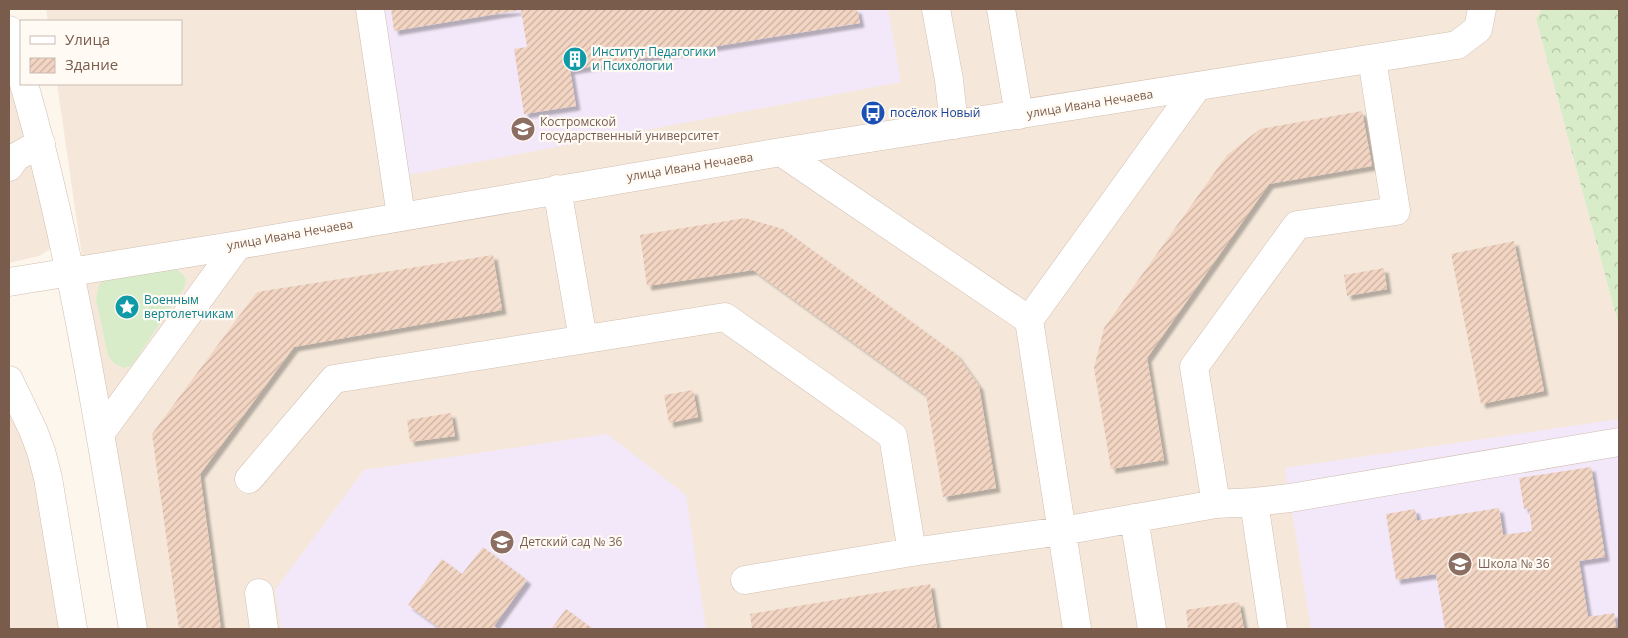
<svg xmlns="http://www.w3.org/2000/svg" width="1628" height="638" viewBox="0 0 1628 638" font-family="'Open Sans',sans-serif">
<defs>
<pattern id="forest-crowns" width="20" height="18" patternUnits="userSpaceOnUse" patternTransform="scale(1.25)"><rect width="20" height="18" fill="#d8ecc9"/><path d="M2 6a3 3 0 1 1 6 0M12 15a3 3 0 1 1 6 0" fill="none" stroke="#b4c2a5"/></pattern>
<pattern id="building-hatch" width="6" height="6" patternUnits="userSpaceOnUse" patternTransform="scale(1.25)"><rect width="6" height="6" fill="#f3d5c3"/><path d="M-1 1l2-2M0 6l6-6M5 7l2-2" fill="none" stroke="#cab0a1"/></pattern>
<filter id="shadow"><feDropShadow dx="4.5" dy="4.5" stdDeviation="1" flood-color="#0004"/></filter>
</defs>
<rect width="100%" height="100%" fill="#fdf6ec"/>
<path fill="#f5e8da" d="M46,9H1542L1536,19L1619,327V629H136L57,84H181V21H48Z
M9,63L52,248L39,256L9,263Z
M9,405L30,454L63,629H9Z"/>
<path fill="#f3e8fa" d="M377,9H888L901,82L402,176Z
M1619,419V629H1311L1285,468Z
M607,434L686,495L706,629H281L275,590L364,470Z"/>
<path fill="#d8ecc9" d="M169,267C177,269 182,272 186,280L184,288L131,366L124,368L115,364L108,356L96,299L99,284L110,277Z"/>
<path fill="url(#forest-crowns)" d="M1542,9H1619V327L1536,19Z"/>
<path fill="url(#building-hatch)" filter="url(#shadow)" d="M391,9H857L860,23L570,70L576,106L524,114L514,49L527,47L521,10L394,31Z
M1362,111L1372,166L1269,184L1147,358L1164,460L1111,469L1094,368L1104,328L1227,155L1260,129Z
M745,218L783,229L956,354L979,386L996,488L943,497L926,395L753,270L647,286L640,235Z
M1514,241L1544,391L1481,404L1451,254Z
M493,255L502,310L294,347L200,474L221,629H179L152,434L257,292Z
M1384,268L1387,289L1347,296L1344,275Z
M693,390L698,417L669,423L664,395Z
M451,413L455,436L410,442L407,420Z
M1591,467L1605,557L1579,561L1588,617L1614,613L1616,629H1445L1436,574L1396,580L1386,514L1415,509L1417,521L1499,508L1503,535L1532,531L1529,508L1524,509L1519,478Z
M483,547L527,580L494,626L498,629H441L408,605L442,559L462,574Z
M930,584L937,629H752L750,614Z
M1239,602L1244,629H1188L1186,610Z
M566,609L593,629H551Z"/>
<g fill="none" stroke-linecap="round" stroke-linejoin="round">
<defs>
<path id="minor" d="M370,9L401,216
M936,9L949,80L954,125
M1001,9L1019,115
M9,30L21,74
M24,84C75,262 102,446 133,629
M781,152L1029,320L1197,87
M9,167L16,157L41,143
M557,189L583,339
M9,282L238,245L781,152L1457,45L1478,29L1482,9
M1029,320L1077,629
M9,380L33,430L41,451L48,478L73,629
M100,434L238,245
M249,479L334,379L725,317L893,436L912,552
M1254,502L1273,629
M1216,504L1194,367L1297,225L1396,211L1372,59
M1134,518L1152,629
M745,580L912,552L1062,531L1216,504L1254,502L1290,498L1619,442
M259,593L264,629"/>
</defs>
<use href="#minor" stroke="#d1beb0" stroke-width="29"/>
<use href="#minor" stroke="#fff" stroke-width="28"/>
</g>
<defs>
<symbol id="building-disc" viewBox="-11 -11 22 22"><circle r="9.5" fill="#0f9aa8" stroke="#fffaf3"/><path d="M-4-6H4V6H1V3H-1V6H-4ZM-2.5-4.3h1.7v1.8h-1.7ZM.8-4.3h1.7v1.8H.8ZM-2.5-1h1.7V.8h-1.7ZM.8-1h1.7V.8H.8Z" fill="#fff"/></symbol>
<symbol id="bus-disc" viewBox="-11 -11 22 22"><circle r="9.5" fill="#1a4fb4" stroke="#fffaf3"/><path d="M-5-6H5V4H4V6H2V4H-2V6H-4V4H-5ZM-3.5-4V0h7V-4ZM-3.5 1.2v1.5H-2V1.2ZM2 1.2v1.5H3.5V1.2Z" fill="#fff"/></symbol>
<symbol id="university-disc" viewBox="-11 -11 22 22"><circle r="9.5" fill="#8d6e63" stroke="#fffaf3"/><path d="M0-5L7-2L0 1L-7-2ZM-4 1L0 2.5L4 1V4Q0 6-4 4Z" fill="#fff"/></symbol>
<symbol id="sight-disc" viewBox="-11 -11 22 22"><circle r="9.5" fill="#0f9aa8" stroke="#fffaf3"/><path d="M0-6L1.8-2.2L6-1.7L2.9 1.2L3.7 5.4L0 3.3L-3.7 5.4L-2.9 1.2L-6-1.7L-1.8-2.2Z" fill="#fff"/></symbol>
<symbol id="school-disc" viewBox="-11 -11 22 22"><circle r="9.5" fill="#8d6e63" stroke="#fffaf3"/><path d="M0-5L7-2L0 1L-7-2ZM-4 1L0 2.5L4 1V4Q0 6-4 4Z" fill="#fff"/></symbol>
</defs>
<g fill-rule="evenodd">
<use href="#building-disc" x="561" y="45" width="28" height="28"/>
<use href="#bus-disc" x="859" y="99" width="28" height="28"/>
<use href="#university-disc" x="509" y="115" width="28" height="28"/>
<use href="#sight-disc" x="113" y="293" width="28" height="28"/>
<use href="#school-disc" x="488" y="528" width="28" height="28"/>
<use href="#school-disc" x="1446" y="550" width="28" height="28"/>
</g>
<g text-anchor="middle" stroke-width="4.5" stroke-linejoin="round" paint-order="stroke">
<g font-size="12" fill="#0d838f" stroke="#fffaf3" text-anchor="start">
<text x="592" y="56">Институт Педагогики<tspan x="592" dy="14">и Психологии</tspan></text>
<text x="144" y="304">Военным<tspan x="144" dy="14">вертолетчикам</tspan></text>
</g>
<g font-size="12" fill="#7a5c4d" stroke="#fffaf3">
<text transform="translate(1090 104) rotate(-9)" y="4">улица Ивана Нечаева</text>
<text transform="translate(690 167) rotate(-9)" y="4">улица Ивана Нечаева</text>
<text transform="translate(290 235) rotate(-10)" y="4">улица Ивана Нечаева</text>
</g>
<g font-size="12" fill="#164399" stroke="#fffaf3" text-anchor="start">
<text x="890" y="117">посёлок Новый</text>
</g>
<g font-size="12" fill="#785e54" stroke="#fffaf3" text-anchor="start">
<text x="540" y="126">Костромской<tspan x="540" dy="14">государственный университет</tspan></text>
<text x="520" y="546">Детский сад № 36</text>
<text x="1478" y="568">Школа № 36</text>
</g>
</g>
<rect width="1628" height="638" fill="none" stroke="#7a5c4d" stroke-width="20"/>
<rect x="20" y="20" width="162" height="65" fill="#fffaf3" stroke="#cabbb1"/>
<rect x="30" y="36" width="25" height="8" fill="#ffffff" stroke="#cabbb1"/>
<text x="65" y="45" font-size="15" fill="#7a5c4d">Улица</text>
<rect x="30" y="58" width="25" height="15" fill="url(#building-hatch)" stroke="#cabbb1"/>
<text x="65" y="70" font-size="15" fill="#7a5c4d">Здание</text>
</svg>
